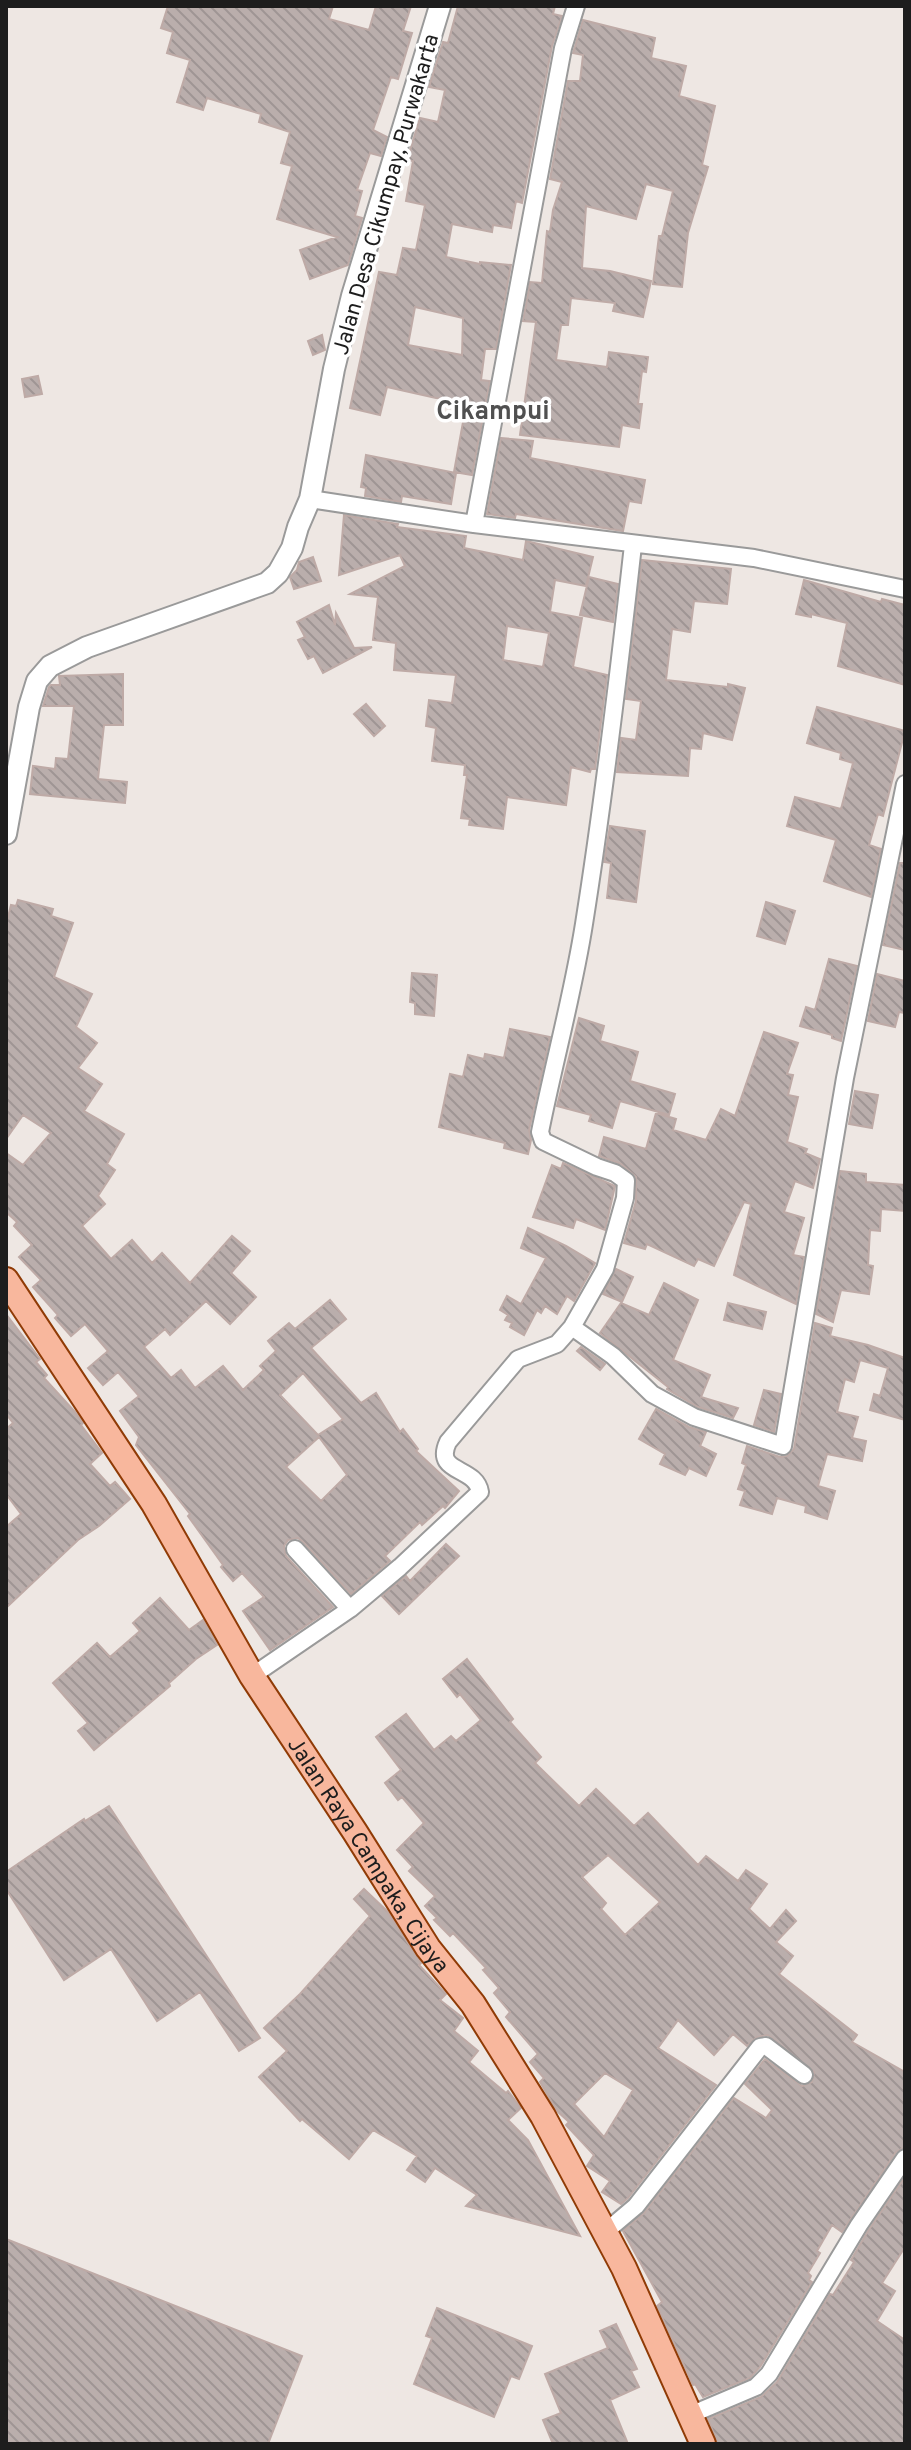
<svg xmlns="http://www.w3.org/2000/svg" width="911" height="2450" viewBox="0 0 911 2450" font-family="Overpass,sans-serif">
<defs>
<pattern id="building-back-hatch" width="6" height="6" patternUnits="userSpaceOnUse" patternTransform="scale(2)"><rect width="6" height="6" fill="#baaeac"/><path d="M-1 5l2 2M0 0l6 6M5-1l2 2" fill="none" stroke="#9f9594"/></pattern>
</defs>
<rect width="100%" height="100%" fill="#eee7e3"/>
<path fill="url(#building-back-hatch)" stroke="#beaaa6" stroke-width="2" fill-rule="evenodd" d="M168,6H333L329,19L369,30L376,6H411L403,31L412,33L398,79L391,77L373,130L387,137L381,156L370,153L357,190L362,191L355,216L362,218L348,265L310,279L300,250L337,237L277,219L292,166L281,163L290,132L259,122L261,114L207,98L203,110L177,102L190,60L167,53L173,32L161,28Z
M458,6H555L553,14L562,16L552,46L522,203L516,201L511,228L493,225L492,232L452,224L446,257L480,264V262L511,265L496,349H485L481,380L490,381L472,475L454,472L467,400L436,398L387,387L380,415L350,408L379,272L397,275L403,248L416,250L425,205L406,201L413,161L407,160L420,118L438,122L445,90L429,87L443,42L448,43ZM415,307L463,318L462,355L408,345Z
M583,20L655,38L651,58L686,66L679,96L715,106L702,165L708,167L688,233L682,287L653,284L659,236H662L673,191L646,184L636,219L586,206L582,268L610,271L651,281L643,317L613,311L615,303L571,298L568,325H561L556,360L607,367L609,352L648,357L646,372L642,371L638,404H642L639,428L622,425L619,447L520,435L536,322L523,321L530,282L542,283L547,231L550,232L553,210L562,182L550,179L568,81H580L583,55L573,53Z
M322,335L325,350L313,355L308,341Z
M38,376L42,394L25,397L22,379Z
M501,438L533,441L530,458L645,480L641,503L629,501L623,531L516,514L515,518L487,514Z
M366,455L456,473L451,504L402,496L401,502L365,496L366,488L361,487Z
M344,515L398,524L397,527L466,536L464,548L523,560L526,541L593,557L586,586L555,580L550,612L582,618L573,667L607,675L595,769H591L590,772L571,767L566,805L507,797L503,829L469,825L470,819L461,818L467,775H464L465,765L432,761L436,728L426,726L429,700L452,703L456,675L394,670L396,643L373,640L378,597L350,594L405,566L400,555L339,575ZM507,626L549,633L543,667L503,660Z
M313,557L321,581L294,589L290,577L297,570L299,562Z
M642,560L731,569L727,604L694,601L690,632L672,629L666,680L728,687V684L745,688L732,740L703,733L701,749L690,748L688,776L617,772L621,738L636,740L641,701L626,699Z
M589,577L618,584L613,622L580,615Z
M804,580L881,602L882,599L905,605V685L838,666L847,623L811,614V617L796,614Z
M329,605L335,625L336,613L354,648L372,647L323,673L314,656L308,659L298,640L305,637L297,622Z
M123,674V725H104L98,779L127,782L125,803L30,794L33,766L55,769L56,758L68,759L74,706H43L49,687L51,685H60L59,676Z
M366,704L385,726L374,736L354,714Z
M817,707L905,731L883,816L878,814L869,845L881,849L871,897L824,881L836,840L787,826L795,797L841,809L853,763L840,759L841,753L807,743Z
M610,826L645,831L636,902L607,898L611,863L604,862Z
M900,863H905V950L883,945Z
M18,900L53,909L51,916L73,923L54,977L92,994L76,1027L97,1043L78,1068L102,1084L84,1111L124,1134L107,1164L115,1170L98,1196L105,1204L82,1226L111,1259L132,1240L152,1263L162,1253L190,1283L232,1236L250,1251L231,1273L256,1297L230,1324L206,1301L170,1335L165,1329L144,1347L171,1378L181,1370L195,1388L223,1366L243,1390L264,1370L260,1366L276,1351L268,1341L289,1323L295,1329L330,1300L346,1319L311,1348L361,1403L376,1393L400,1432L403,1429L418,1449L416,1451L459,1491L445,1508L443,1506L422,1525L420,1522L385,1556L390,1561L351,1594L303,1542L298,1538L288,1540L284,1546L286,1556L333,1607L270,1650L243,1611L264,1597L242,1573L233,1581L221,1567L223,1565L188,1516L190,1514L136,1445L139,1437L120,1411L139,1396L118,1372L103,1385L88,1368L108,1351L85,1324L71,1336L55,1318L58,1315L33,1287L41,1280L19,1257L32,1245L14,1226L17,1222L6,1212V1153L23,1165L51,1133L23,1115L6,1139V925L11,905L16,906ZM303,1373L343,1419L318,1435L280,1395ZM319,1437L347,1475L321,1501L286,1467Z
M766,902L795,911L785,944L757,936Z
M829,959L857,966L841,1041L832,1038V1035L800,1026L806,1007L815,1010Z
M412,973L437,975L434,1016L415,1014V1003L410,1002Z
M877,974L905,981V1013L899,1012L895,1027L868,1021Z
M579,1018L604,1026L600,1041L638,1052L630,1081L675,1094L669,1115L620,1101L612,1128L589,1121L591,1115L557,1106Z
M510,1029L550,1037L529,1130L531,1140L528,1154L504,1148L505,1143L439,1127L450,1074L463,1077L468,1055L484,1059L485,1054L504,1058Z
M764,1032L798,1043L787,1074L793,1075L788,1095L798,1097L787,1142L807,1149L805,1153L820,1159L813,1188L795,1181L784,1212L804,1218L793,1255L804,1257L796,1304L734,1275L751,1204L744,1202L714,1266L698,1259L694,1266L647,1244L645,1249L624,1243L636,1201V1177L621,1164L599,1156L604,1137L646,1149L656,1113L676,1119L673,1130L706,1140L721,1109L735,1116Z
M855,1091L878,1095L872,1128L849,1124Z
M563,1163L615,1186L605,1230L576,1219L573,1228L533,1217L552,1165L561,1169Z
M840,1171L866,1174V1182L905,1185V1211L881,1209L880,1231L870,1230L868,1265L873,1266L869,1294L841,1290L833,1322L816,1314Z
M528,1228L566,1246L595,1263L574,1301L567,1296L557,1314L545,1306L541,1313L537,1310L524,1335L510,1327L512,1323L505,1320L508,1315L500,1310L507,1296L521,1304L546,1258L521,1248Z
M616,1269L633,1277L622,1302L603,1294Z
M664,1283L698,1300L673,1360L710,1375L701,1397L738,1408L733,1418L698,1407L667,1389L668,1387L600,1333L621,1303L649,1315Z
M728,1303L766,1312L762,1329L724,1320Z
M6,1314L40,1359L36,1362L47,1375L44,1378L75,1412L83,1423L81,1425L102,1453L90,1464L110,1486L115,1482L130,1499L99,1526L78,1540L6,1608V1527L21,1514L6,1494V1429L13,1423L6,1414Z
M815,1323L832,1328L830,1336L868,1345L905,1358V1420L870,1410L874,1394L880,1396L888,1368L860,1360L854,1382L845,1379L837,1412L858,1417L852,1438L866,1441L862,1461L827,1454L818,1486L835,1491L827,1519L805,1512L806,1506L777,1498L772,1514L740,1505L745,1491L738,1489L746,1465L742,1463L747,1446L780,1457L787,1456L794,1449Z
M581,1347L605,1364L600,1370L577,1351Z
M764,1390L781,1394L774,1432L754,1425Z
M656,1409L689,1427L706,1432L700,1446L716,1454L706,1476L689,1468L685,1475L660,1464L665,1454L639,1439Z
M446,1544L459,1556L399,1614L382,1596L406,1576L410,1581Z
M160,1598L189,1630L203,1620L217,1645L196,1659L169,1683L170,1686L94,1750L78,1731L88,1723L53,1683L97,1643L110,1657L140,1631L133,1623Z
M467,1659L513,1719L510,1722L541,1757L535,1763L579,1806L596,1789L634,1826L648,1813L698,1865L706,1856L738,1881L746,1870L767,1884L749,1909L770,1929L786,1910L796,1921L776,1942L793,1956L779,1974L857,2035L852,2042L905,2072V2147L896,2152L842,2232L832,2225L817,2251L820,2253L808,2273L811,2276L809,2280L812,2282L760,2367L750,2378L703,2397L695,2384L693,2385L657,2306L662,2302L623,2231L644,2213L734,2098L766,2118L772,2110L745,2084L765,2059L802,2086L812,2082L814,2072L768,2035L757,2037L747,2046L733,2034L714,2055L678,2020L658,2048L716,2085L628,2198L621,2204L602,2192L610,2181L587,2166L594,2155L566,2125L569,2122L557,2111L540,2082L544,2078L530,2062L538,2054L506,2017L510,2012L494,1993L499,1988L483,1970L486,1968L453,1933L450,1936L434,1920L437,1918L425,1906L435,1896L409,1871L413,1867L397,1850L424,1823L402,1797L398,1800L385,1783L401,1770L376,1737L406,1714L434,1750L451,1736L456,1741L481,1720L460,1694L457,1697L443,1679ZM608,1855L660,1902L625,1935L601,1909L606,1903L582,1877ZM605,2073L633,2090L604,2137L574,2104Z
M109,1806L260,2038L239,2051L200,1992L157,2021L111,1949L64,1980L6,1889V1872L84,1819L85,1821Z
M364,1889L387,1911L421,1963L419,1965L446,1994L440,2000L463,2018L454,2031L478,2051L469,2062L506,2093L508,2091L521,2108L508,2120L528,2140L580,2236L466,2206L477,2195L435,2168L425,2182L407,2170L417,2156L373,2130L349,2159L302,2119L300,2121L259,2077L287,2051L264,2028L300,1994L370,1916L354,1899Z
M905,2177V2247L882,2283L895,2291L877,2321L905,2340V2444H718L708,2419L761,2397L777,2382L830,2294L833,2295L854,2262L851,2260L868,2231Z
M6,2239L302,2356L268,2444H6Z
M437,2308L532,2346L519,2379L511,2376L494,2417L414,2384L432,2338L426,2336Z
M616,2324L637,2369L631,2371L639,2387L610,2400L628,2444H553L543,2420L561,2413L545,2374L608,2348L600,2331Z"/>
<g fill="none" stroke-linecap="round" stroke-linejoin="round">
<defs>
<path id="minor" d="M310,499L474,524L754,558L905,589
M474,524L563,48L576,6
M572,1327L613,1356L652,1394L694,1417L783,1446L845,1078L905,784
M295,1549L350,1609
M252,1676L350,1609L400,1567L480,1492C476,1466 433,1474 448,1442L518,1359L557,1344L572,1327L605,1269L625,1198L626,1181L615,1173L597,1167L543,1141L540,1132C554,1062 573,994 584,924C604,798 619,672 633,545
M604,2233L636,2206L760,2047L766,2046L804,2075
M690,2415L756,2387L769,2374L859,2225L905,2158"/>
<path id="tertiary" d="M6,834L29,707L37,681L50,666L87,647L267,583L278,573L292,548L298,527L310,499L334,369L352,296L440,6"/>
<g id="primary">
<path id="s1" d="M6,1280L154,1504L252,1676L355,1832L428,1948L473,2004L543,2116L624,2268L703,2444"/>
</g>
</defs>
<use href="#minor" stroke="#9a9a9a" stroke-width="20"/>
<use href="#tertiary" stroke="#9a9a9a" stroke-width="24"/>
<use href="#primary" stroke="#903b06" stroke-width="28"/>
<use href="#minor" stroke="#fff" stroke-width="16"/>
<use href="#tertiary" stroke="#fff" stroke-width="20"/>
<use href="#primary" stroke="#f8b79d" stroke-width="24"/>
</g>
<g text-anchor="middle" stroke-width="7" stroke-linejoin="round" paint-order="stroke">
<g font-size="22" fill="#1d1d1d" stroke="#fff">
<text transform="translate(385 194) rotate(-74)" y="8">Jalan Desa Cikumpay, Purwakarta</text>
<text dy="8" stroke="none"><textPath href="#s1" startOffset="680">Jalan Raya Campaka, Cijaya</textPath></text>
</g>
<g font-size="26" font-weight="bold" fill="#505050" stroke="#fff">
<text x="493" y="419">Cikampui</text>
</g>
</g>
<rect width="911" height="2450" fill="none" stroke="#1d1d1d" stroke-width="16"/>
</svg>
